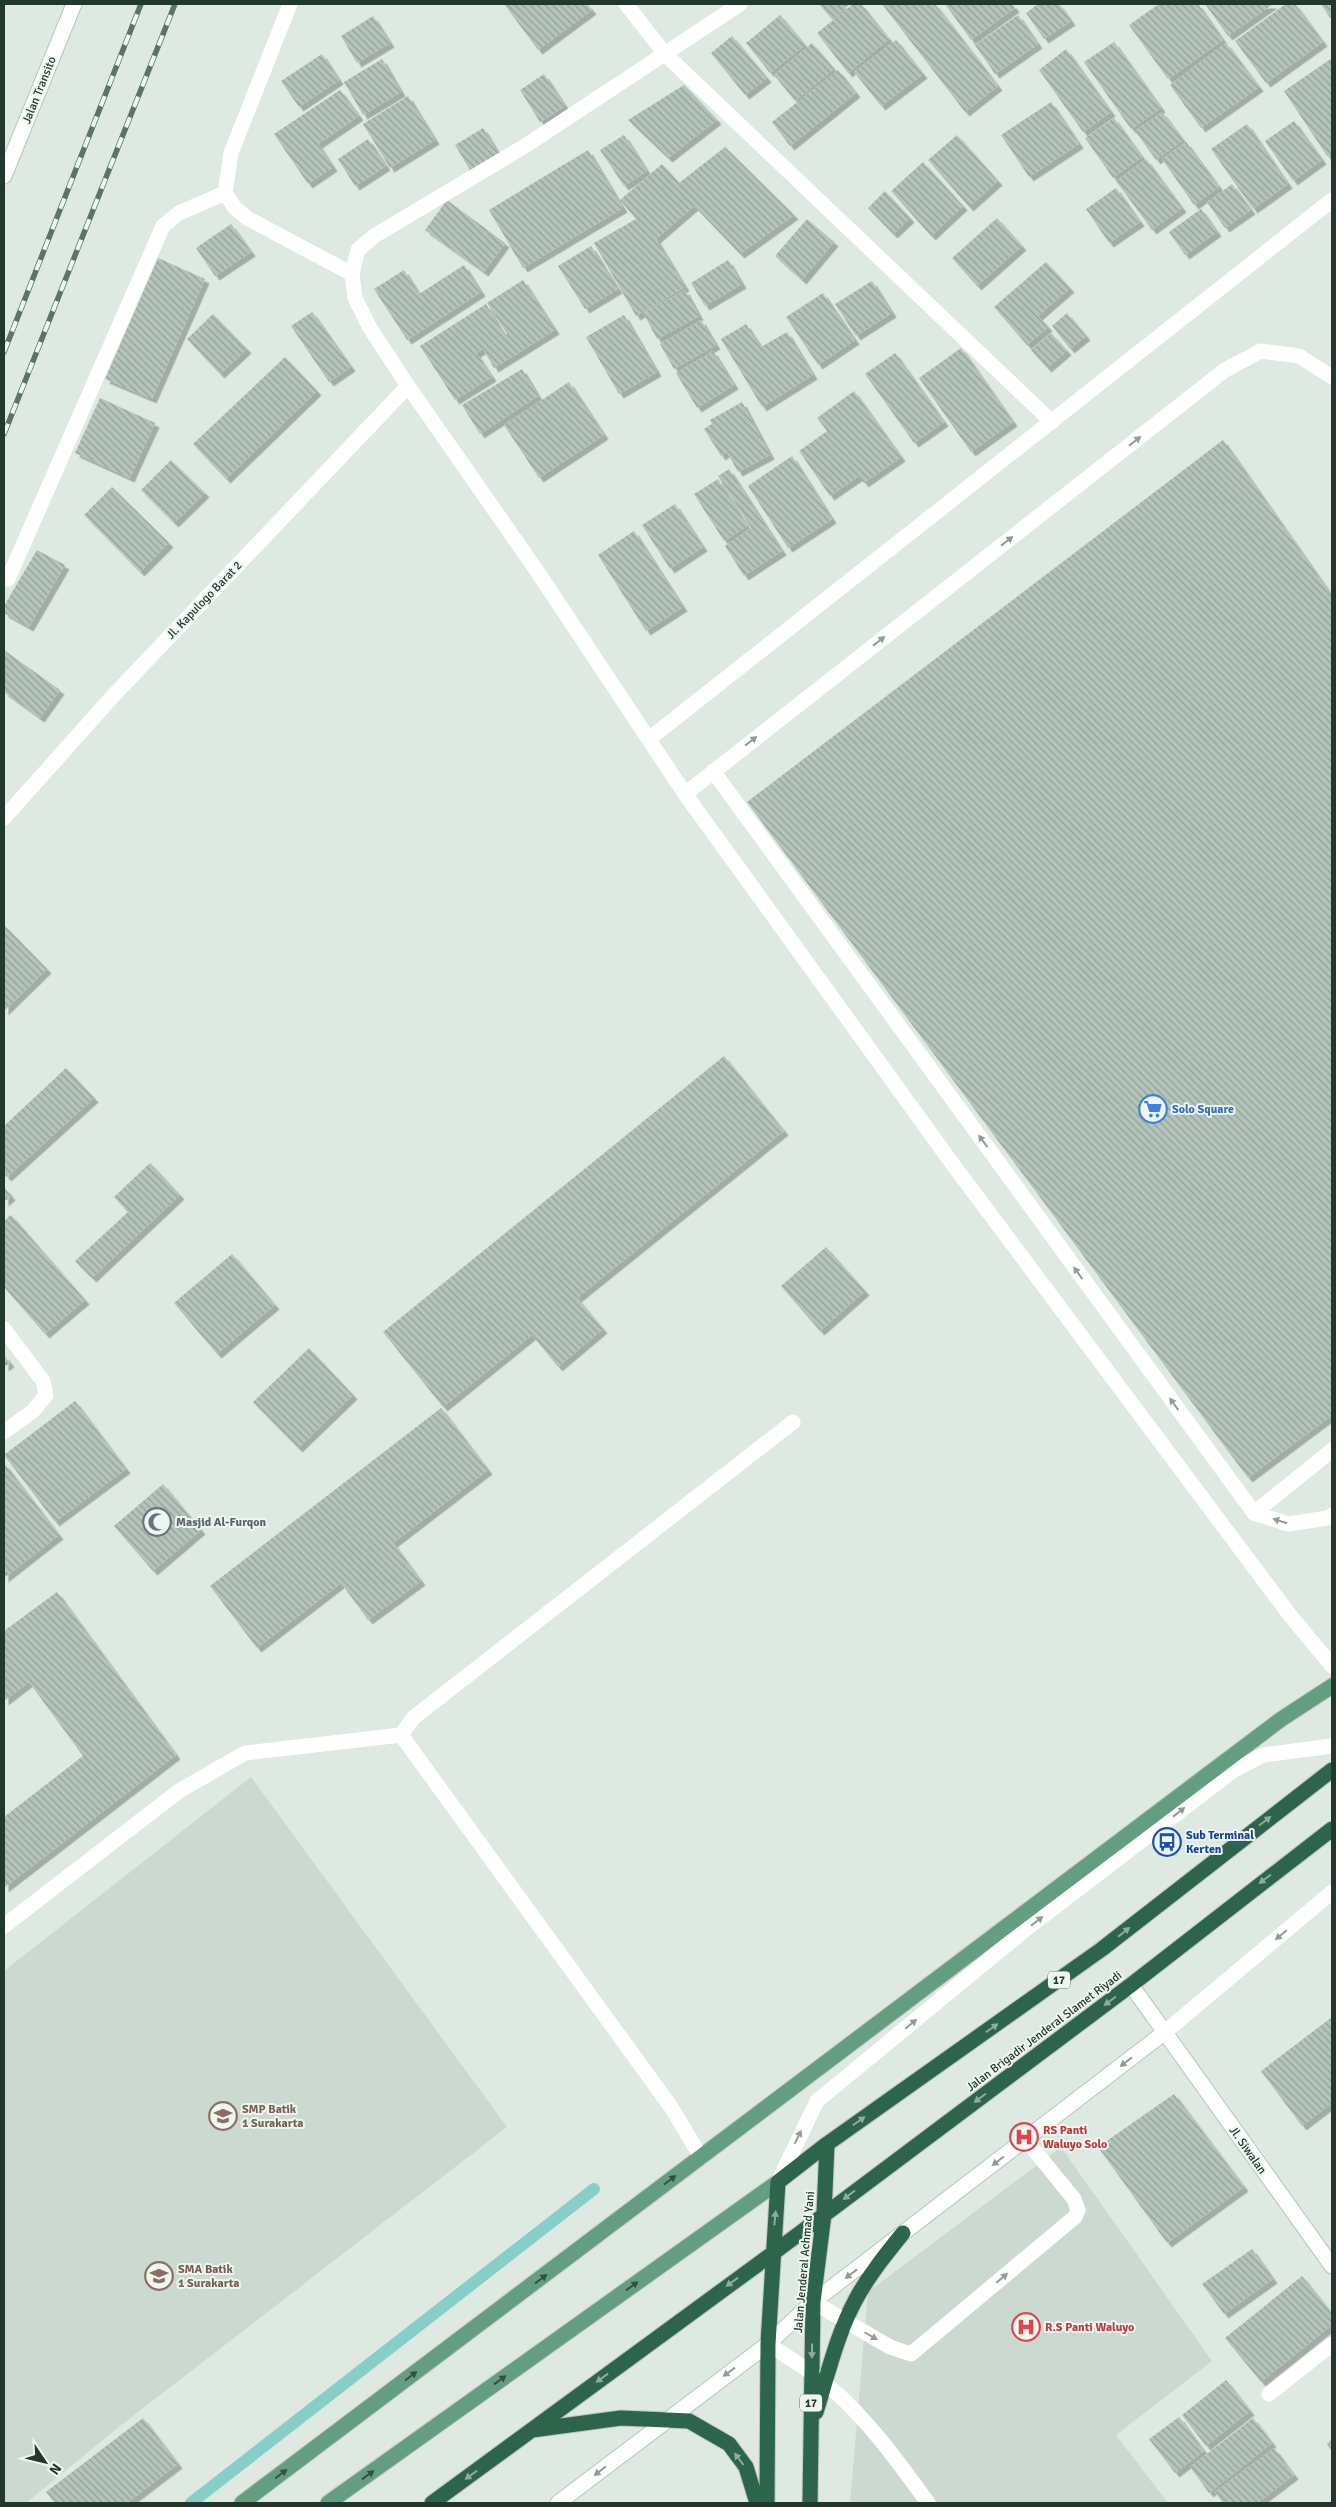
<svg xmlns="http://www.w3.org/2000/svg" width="1336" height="2507" viewBox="0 0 1336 2507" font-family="Signika,sans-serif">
<defs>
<pattern id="building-back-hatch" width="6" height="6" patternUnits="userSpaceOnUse" patternTransform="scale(1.25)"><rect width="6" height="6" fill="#b4c4ba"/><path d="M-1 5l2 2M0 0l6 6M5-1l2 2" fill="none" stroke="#92a097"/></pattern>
<filter id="shadow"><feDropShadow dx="4.5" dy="4.5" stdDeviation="0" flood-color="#0004"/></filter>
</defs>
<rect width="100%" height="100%" fill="#dee9e2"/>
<path fill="#ccd9d0" d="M251,1777L507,2127L120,2426L26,2503H4V1971Z
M1061,2147L1212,2361L1116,2435L1168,2503H850L868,2292Z"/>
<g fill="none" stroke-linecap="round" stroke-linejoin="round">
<path stroke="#87cec8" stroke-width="12" d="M191,2503L594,2189"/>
</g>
<path fill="url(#building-back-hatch)" filter="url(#shadow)" d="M504,4H587L592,10L538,50Z
M819,4H850L832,19Z
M853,4H861L889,39L848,73L817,33Z
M882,4H935L998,86L965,112Z
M945,4H1012L1015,8L971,40Z
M1038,4H1059L1071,21L1044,39L1026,13Z
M1159,4H1198L1223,40L1168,79L1129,25Z
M1205,4H1273L1228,36Z
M1286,4H1295L1323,42L1266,83L1235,41Z
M1321,4H1332V16L1330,18Z
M780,15L805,45L770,73L746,43Z
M1018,15L1038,44L995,74L975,45Z
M373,16L390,43L357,63L341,36Z
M732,36L767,78L745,95L711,53Z
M896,40L923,74L881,106L854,72Z
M1114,42L1161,108L1131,129L1084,62Z
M812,43L834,69L795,101L774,75Z
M1226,43L1259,87L1201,128L1170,85Z
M1066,49L1111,112L1083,132L1039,70Z
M322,54L339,80L299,107L281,81Z
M1332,58V153L1327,156L1284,91Z
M382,59L401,92L363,115L344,82Z
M838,70L856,93L790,146L772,122Z
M544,74L565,106L540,122L520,90Z
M684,85L717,120L668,158L628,120Z
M340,90L359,116L318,144L333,167L308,184L274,134Z
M408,96L435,140L390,168L363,124Z
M1051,102L1079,144L1029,177L1001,135Z
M1162,112L1183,140L1156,160L1135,131Z
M1114,118L1142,157L1113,178L1085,138Z
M1294,121L1322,160L1293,181L1265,141Z
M1247,124L1288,184L1253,209L1211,149Z
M483,128L498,153L470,170L455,145Z
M624,135L647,171L624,186L600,150Z
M957,135L998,181L969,207L928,160Z
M368,139L386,166L355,186L338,159Z
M1186,142L1219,187L1194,205L1162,159Z
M725,147L794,215L740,254L694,206L656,239L685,287L636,316L594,243L636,219L620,200L662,164L679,183Z
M588,150L623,208L523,268L489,210Z
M1146,159L1182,208L1152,230L1116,181Z
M923,162L963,206L931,236L891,191Z
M1232,184L1251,210L1225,228L1207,202Z
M1116,188L1140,222L1109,243L1086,209Z
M885,191L910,218L893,234L868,208Z
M447,200L505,243L484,272L425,230Z
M1201,209L1217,232L1185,255L1169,232Z
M997,218L1022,246L977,286L952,258Z
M807,219L834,242L802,280L775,256Z
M231,224L251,252L215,276L196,248Z
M591,246L618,289L585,309L558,266Z
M158,258L205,279L152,399L105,379Z
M728,260L742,284L705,306L691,283Z
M1046,262L1070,288L1038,316L1048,327L1027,345L994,307Z
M464,265L481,292L407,340L374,289L404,270L419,294Z
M523,280L555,330L494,368L483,349L476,353L492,377L455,400L420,346L486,304L504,335L488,346L507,334L487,303Z
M872,281L892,313L856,336L835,304Z
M685,290L699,316L657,339L643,313Z
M823,293L855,340L818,365L786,317Z
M312,312L351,367L329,382L291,326Z
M1067,313L1086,336L1070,349L1052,326Z
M213,314L247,349L220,374L187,339Z
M624,315L657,372L619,394L586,337Z
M701,320L716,345L674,369L660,344Z
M746,324L761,347L787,332L813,375L762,407L721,339Z
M1051,333L1067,351L1047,368L1031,350Z
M961,348L1013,422L971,452L919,378Z
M713,351L734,385L697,408L676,373Z
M895,353L944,422L914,443L865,374Z
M285,357L317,391L226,479L193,444Z
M522,369L538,396L480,434L462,405Z
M569,382L604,435L539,478L504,425Z
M854,391L901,457L864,483L859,476L830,496L799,451L827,431L817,418Z
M100,398L155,423L130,478L75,453Z
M742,402L770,455L738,472L727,452L721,456L704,429L712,424L710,420Z
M1223,440L1332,596V1415L1248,1478L747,802Z
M792,456L832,519L788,548L748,486Z
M171,460L205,493L174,523L141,490Z
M729,469L782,551L744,576L725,546L751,528L718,476Z
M718,479L747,526L724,541L694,494Z
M112,487L169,543L140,572L84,515Z
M675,504L703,547L670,569L642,525Z
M634,531L683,607L646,631L598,555Z
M37,550L65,565L29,627L4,613V606Z
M4,650L60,690L40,718L4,692Z
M4,925L47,969L4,1011Z
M724,1056L784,1131L577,1298L603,1329L558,1367L532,1335L443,1407L383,1332Z
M66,1068L94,1098L7,1177L4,1174V1126Z
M150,1163L180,1195L92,1278L75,1261L128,1212L114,1197Z
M4,1187L11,1196L4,1202Z
M11,1215L85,1300L45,1334L4,1287V1221Z
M826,1247L865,1291L820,1331L781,1286Z
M232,1254L275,1305L217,1354L174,1303Z
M309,1348L353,1395L298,1448L253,1402Z
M4,1355L10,1363L4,1367Z
M75,1401L126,1469L55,1522L4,1455Z
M441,1408L488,1470L393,1543L421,1581L368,1620L341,1583L257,1648L210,1586Z
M4,1463L59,1535L4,1578Z
M163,1484L201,1530L153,1571L114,1526Z
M57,1592L176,1755L4,1888V1817L83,1756L29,1682L4,1701V1631Z
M1332,2017V2103L1302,2126L1261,2071Z
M1174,2094L1244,2187L1167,2243L1098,2147Z
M1252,2249L1273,2279L1224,2314L1202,2284Z
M1302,2276L1332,2314V2325L1261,2382L1225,2338Z
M1226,2380L1250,2411L1206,2446L1182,2415Z
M1179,2417L1204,2451L1175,2473L1149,2439Z
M143,2418L178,2464L127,2503H55L46,2492Z
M1253,2418L1272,2443L1209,2493L1190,2467Z
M1332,2439V2451L1327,2444Z
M1274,2448L1294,2475L1257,2503H1223L1215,2492Z"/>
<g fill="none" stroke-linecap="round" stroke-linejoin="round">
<defs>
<path id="secondary" d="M4,176L74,4
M1131,1985L1332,2266
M558,2503L768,2344L813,2302L1165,2032"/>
<path id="primary" d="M242,2503L1280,1720L1332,1686
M328,2503L778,2182"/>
<path id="highway" d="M816,2412C828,2374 837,2334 856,2299C869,2275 886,2254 903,2233
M532,2430L621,2418L689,2421L729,2444L746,2467L757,2503
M432,2503L772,2254L1131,1985L1332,1829
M767,2503L768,2344L778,2182L827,2144L1102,1949L1332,1770
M810,2503L813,2302L824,2214L827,2144"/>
</defs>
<use href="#secondary" stroke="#b2c9bb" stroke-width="17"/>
<use href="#primary" stroke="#bcc4c0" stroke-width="17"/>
<use href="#highway" stroke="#bcc4c0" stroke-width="17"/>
<path stroke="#fff" stroke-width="15" d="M713,771L1254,1513L1288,1524L1328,1518L1332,1515
M685,794L1225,370L1261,351L1299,356L1332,377
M1254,1513L1332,1450
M4,1926L179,1791L245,1753L401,1735
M701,2157L671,2107L401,1735L413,1718L793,1422
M778,2182L817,2101L1026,1929L1234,1770L1263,1755L1332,1746
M813,2302L890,2347L911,2354L1075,2217L1078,2210L1074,2199L1026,2140"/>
<path stroke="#fff" stroke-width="15" d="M290,4L231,153L225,193L235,208L247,218L352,274
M626,4L665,54L1052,422
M740,4L525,146L374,236L358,250L352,274L355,298L370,328L408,386L537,571L685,794L954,1166L1289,1614L1332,1666
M8,579L163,226L179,213L225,193
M649,739L1332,200
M4,818L113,696L408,386
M4,1329L43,1381L46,1395L33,1411L4,1432
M1165,2032L1332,1892
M768,2344C789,2358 812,2371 831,2388C869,2421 899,2463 928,2503
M1269,2394L1332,2344"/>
<use href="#secondary" stroke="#fff" stroke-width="15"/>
<use href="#primary" stroke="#639e81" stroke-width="15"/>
<use href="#highway" stroke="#2d644c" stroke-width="15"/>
<defs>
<path id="rail" d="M4,352L141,4
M4,434L175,4"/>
</defs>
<use href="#rail" stroke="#5a7567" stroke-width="5.5"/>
<use href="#rail" stroke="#eef6f0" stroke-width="4" stroke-dasharray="11" stroke-linecap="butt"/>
</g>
<defs><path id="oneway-solid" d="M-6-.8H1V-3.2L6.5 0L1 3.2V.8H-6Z" transform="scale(1.25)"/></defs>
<g fill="#909c96">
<use href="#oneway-solid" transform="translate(1135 441) rotate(-38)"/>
<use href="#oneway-solid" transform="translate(1007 541) rotate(-38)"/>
<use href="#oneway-solid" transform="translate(879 641) rotate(-38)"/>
<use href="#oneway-solid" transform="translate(751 741) rotate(-38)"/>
<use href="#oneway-solid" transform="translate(983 1141) rotate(-126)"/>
<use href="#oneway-solid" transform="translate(1078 1273) rotate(-126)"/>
<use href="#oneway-solid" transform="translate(1174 1404) rotate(-126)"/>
<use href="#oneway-solid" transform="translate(1280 1521) rotate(-163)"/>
<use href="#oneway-solid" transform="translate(1179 1812) rotate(-38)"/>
<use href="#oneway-solid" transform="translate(1037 1921) rotate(-38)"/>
<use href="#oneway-solid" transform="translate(1281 1935) rotate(140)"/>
<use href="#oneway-solid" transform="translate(911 2024) rotate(-39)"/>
<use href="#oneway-solid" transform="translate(1126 2062) rotate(142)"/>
<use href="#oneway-solid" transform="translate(798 2137) rotate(-64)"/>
<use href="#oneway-solid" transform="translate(998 2161) rotate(143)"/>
<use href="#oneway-solid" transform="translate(851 2274) rotate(142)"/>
<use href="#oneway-solid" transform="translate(1002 2278) rotate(-40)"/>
<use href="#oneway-solid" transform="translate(871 2336) rotate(30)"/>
<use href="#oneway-solid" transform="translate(729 2372) rotate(144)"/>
<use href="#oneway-solid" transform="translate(600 2471) rotate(142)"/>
</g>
<g fill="#8ead9e">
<use href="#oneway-solid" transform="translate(1265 1821) rotate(-37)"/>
<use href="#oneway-solid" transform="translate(1265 1879) rotate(143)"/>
<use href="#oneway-solid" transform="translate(1124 1932) rotate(-39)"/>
<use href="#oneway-solid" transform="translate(1110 2001) rotate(143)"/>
<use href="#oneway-solid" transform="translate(992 2028) rotate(-35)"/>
<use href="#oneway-solid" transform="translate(980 2098) rotate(143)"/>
<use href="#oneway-solid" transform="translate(859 2121) rotate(-35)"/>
<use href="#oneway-solid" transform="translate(849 2195) rotate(143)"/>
<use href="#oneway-solid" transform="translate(775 2218) rotate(-85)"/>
<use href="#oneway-solid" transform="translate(732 2282) rotate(144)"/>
<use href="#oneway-solid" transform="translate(812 2351) rotate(91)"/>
<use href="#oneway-solid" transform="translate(602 2378) rotate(144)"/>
<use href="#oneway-solid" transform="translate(739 2459) rotate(-127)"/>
<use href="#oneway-solid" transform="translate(471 2475) rotate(144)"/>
</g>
<g fill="#315241">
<use href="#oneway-solid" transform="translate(670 2180) rotate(-37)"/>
<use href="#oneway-solid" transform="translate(541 2279) rotate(-37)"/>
<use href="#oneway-solid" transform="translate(632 2286) rotate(-36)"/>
<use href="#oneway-solid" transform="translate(411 2376) rotate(-37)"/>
<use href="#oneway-solid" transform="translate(500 2380) rotate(-36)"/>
<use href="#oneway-solid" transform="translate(281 2474) rotate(-37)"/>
<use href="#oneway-solid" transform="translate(368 2475) rotate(-36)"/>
</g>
<defs>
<symbol id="supermarket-ring" viewBox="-11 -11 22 22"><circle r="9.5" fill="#eef6f0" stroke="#3f7fe0" stroke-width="1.5"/><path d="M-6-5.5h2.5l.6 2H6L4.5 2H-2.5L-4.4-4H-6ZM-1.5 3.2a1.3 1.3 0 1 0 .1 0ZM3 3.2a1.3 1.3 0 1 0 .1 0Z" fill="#3f7fe0"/></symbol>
<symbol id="mosque-ring" viewBox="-11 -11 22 22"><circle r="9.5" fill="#eef6f0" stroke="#6b7280" stroke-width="1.5"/><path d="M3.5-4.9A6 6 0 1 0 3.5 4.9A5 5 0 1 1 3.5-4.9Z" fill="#6b7280"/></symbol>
<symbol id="bus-ring" viewBox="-11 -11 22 22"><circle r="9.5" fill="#eef6f0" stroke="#1a4fb4" stroke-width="1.5"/><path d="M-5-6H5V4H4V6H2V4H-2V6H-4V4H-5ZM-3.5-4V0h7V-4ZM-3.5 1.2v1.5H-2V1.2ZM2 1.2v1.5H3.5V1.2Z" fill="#1a4fb4"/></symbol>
<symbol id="school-ring" viewBox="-11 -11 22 22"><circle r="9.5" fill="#eef6f0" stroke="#8d6e63" stroke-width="1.5"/><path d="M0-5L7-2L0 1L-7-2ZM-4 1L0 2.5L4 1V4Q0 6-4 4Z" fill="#8d6e63"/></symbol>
<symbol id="hospital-ring" viewBox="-11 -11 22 22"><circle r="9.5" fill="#eef6f0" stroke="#e0444e" stroke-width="1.5"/><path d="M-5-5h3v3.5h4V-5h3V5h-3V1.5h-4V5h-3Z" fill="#e0444e"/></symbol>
</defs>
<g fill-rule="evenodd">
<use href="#supermarket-ring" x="1137" y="1093" width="32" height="32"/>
<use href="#mosque-ring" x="141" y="1506" width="32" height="32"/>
<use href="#bus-ring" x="1151" y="1826" width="32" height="32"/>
<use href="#school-ring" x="207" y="2100" width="32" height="32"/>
<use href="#hospital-ring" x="1008" y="2121" width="32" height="32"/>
<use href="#school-ring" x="143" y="2260" width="32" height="32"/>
<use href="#hospital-ring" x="1010" y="2311" width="32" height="32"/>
</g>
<g text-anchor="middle" stroke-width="4" stroke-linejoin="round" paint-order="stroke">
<g fill="#eef6f0" stroke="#5e7267" stroke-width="1">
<rect x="1048" y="1971.5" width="22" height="17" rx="4"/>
<rect x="800" y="2394.5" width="22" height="17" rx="4"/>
</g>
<g font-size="11" font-weight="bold" fill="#20392c">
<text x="1059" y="1984">17</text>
<text x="811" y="2407">17</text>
</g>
<g font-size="12" fill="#20392c" stroke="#eef6f0">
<text transform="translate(39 90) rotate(-68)" y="4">Jalan Transito</text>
<text transform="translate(204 600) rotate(-46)" y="4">Jl. Kapulogo Barat 2</text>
<text transform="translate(1044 2031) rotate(-37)" y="4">Jalan Brigadir Jenderal Slamet Riyadi</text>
<text transform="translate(1248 2150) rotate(55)" y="4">Jl. Siwalan</text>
<text transform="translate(804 2262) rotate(-85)" y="4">Jalan Jenderal Achmad Yani</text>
</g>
<g font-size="12" font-weight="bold" fill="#366cbe" stroke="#eef6f0" text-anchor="start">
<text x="1172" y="1113">Solo Square</text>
</g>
<g font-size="12" font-weight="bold" fill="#5b616d" stroke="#eef6f0" text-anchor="start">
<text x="176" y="1526">Masjid Al-Furqon</text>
</g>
<g font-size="12" font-weight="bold" fill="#164399" stroke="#eef6f0" text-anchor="start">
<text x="1186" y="1839">Sub Terminal<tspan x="1186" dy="14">Kerten</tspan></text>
</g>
<g font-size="12" font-weight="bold" fill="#785e54" stroke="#eef6f0" text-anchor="start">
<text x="242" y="2113">SMP Batik<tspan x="242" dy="14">1 Surakarta</tspan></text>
<text x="178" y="2273">SMA Batik<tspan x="178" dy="14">1 Surakarta</tspan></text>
</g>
<g font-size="12" font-weight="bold" fill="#be3a42" stroke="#eef6f0" text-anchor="start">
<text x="1043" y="2134">RS Panti<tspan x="1043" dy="14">Waluyo Solo</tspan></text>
<text x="1045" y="2331">R.S Panti Waluyo</text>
</g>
</g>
<rect width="1336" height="2507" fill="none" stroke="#20392c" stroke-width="10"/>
<g transform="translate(45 2462) rotate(125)" stroke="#eef6f0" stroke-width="4" paint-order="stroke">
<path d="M0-4L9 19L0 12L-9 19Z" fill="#20392c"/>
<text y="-8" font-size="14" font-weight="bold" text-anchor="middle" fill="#20392c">N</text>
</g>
</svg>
